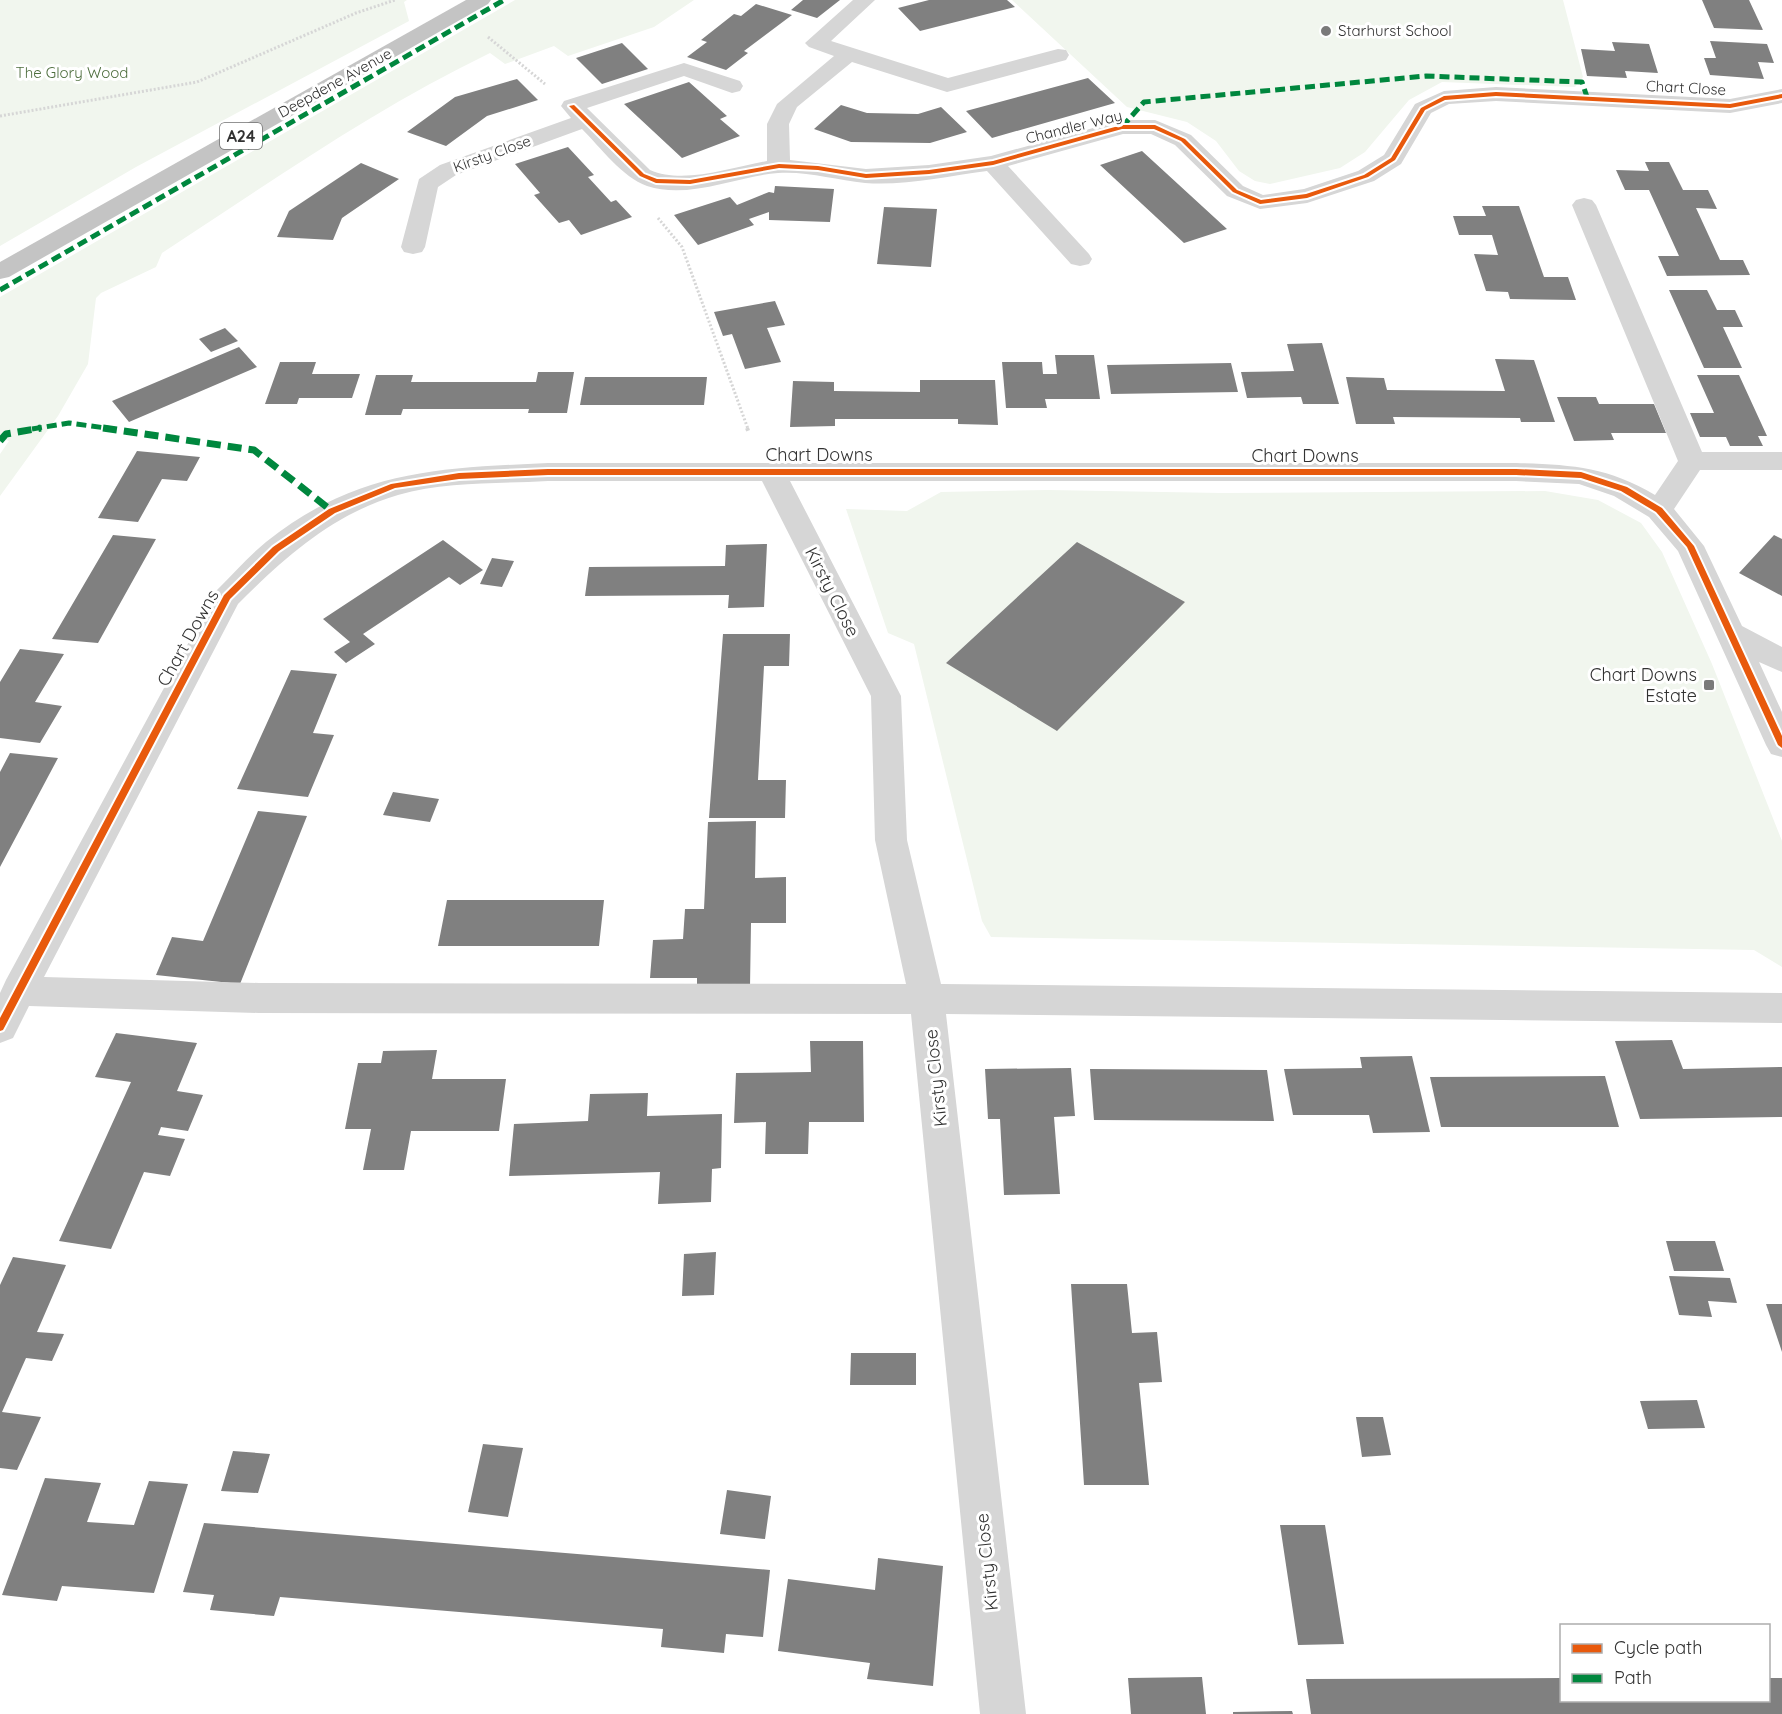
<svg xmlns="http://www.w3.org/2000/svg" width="1782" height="1714" viewBox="0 0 1782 1714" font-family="Quicksand,sans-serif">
<rect width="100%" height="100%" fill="#fff"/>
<path fill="#f1f6ee" d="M0,0H407L404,2L409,21L136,167L0,246Z
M515,0H694L654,27L568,56L554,46L505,64L490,53C374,109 269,183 162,253L156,267L101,293L96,298L88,364L58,416L0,496V454L9,441L0,438V297Z
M1012,0H1563L1583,77L1575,87L1442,82L1409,100L1365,152L1340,168L1270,184L1255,181L1239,171L1216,141L1187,122L1127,107Z
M1048,490L1221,493L1545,491L1598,500L1641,523L1662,552L1712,664L1782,841V967L1754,950L991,937L982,921L914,644L888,633L846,509L907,511L941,492Z"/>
<path fill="#808080" d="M803,0H840L817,18L791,10Z
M929,0H1007L1015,7L920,31L898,8Z
M1702,0H1749L1763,30L1714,28Z
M756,4L792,15L744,51L748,53L726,70L687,57L707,42L701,40L734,14L741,16Z
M1710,41L1767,44L1774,63L1758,62L1764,79L1710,75L1704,58H1716Z
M1612,42L1649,44L1658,73L1625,71L1627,78L1587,76L1581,49L1615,51Z
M622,43L648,69L602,84L576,58Z
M1088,78L1115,103L992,138L966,111Z
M517,79L538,100L487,116L446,146L407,132L455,97Z
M689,82L727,116L720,119L740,136L682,158L624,104Z
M841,105L867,113L918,114L941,107L967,132L930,143L851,142L814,129Z
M568,147L594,175L588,177L611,202L616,200L632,217L581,235L569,220L559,223L534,195L540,193L515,164Z
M1142,151L1227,229L1184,243L1100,165Z
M1645,162H1669L1683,190H1708L1717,209L1696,208L1720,260H1743L1750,275L1667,276L1658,256H1679L1649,190H1625L1616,170L1649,171Z
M361,163L399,179L342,218L333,240L277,237L289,211Z
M775,186L834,189L830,222L769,220V212L749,219L754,225L698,245L674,215L730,197L737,205L769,192L774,193Z
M1482,206H1519L1544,277H1568L1576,300L1510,299L1508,292L1486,291L1474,254L1498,255L1492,235H1459L1453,216H1486Z
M884,207L937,209L931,267L877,264Z
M1669,290H1707L1717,310H1735L1743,327H1723L1742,368H1704Z
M775,301L785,325L767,328L781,362L745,369L732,334L723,336L714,312Z
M225,328L238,341L211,352L199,339Z
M1322,343L1339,404H1303L1301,397L1247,398L1241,372L1294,371L1287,344Z
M239,347L257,367L129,422L112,401Z
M1055,355H1094L1100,399H1045L1047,408H1006L1002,362H1042L1043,374H1057Z
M1495,359L1534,360L1555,422H1521L1520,418L1393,417L1395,424H1356L1346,377L1384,378L1387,390L1505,391Z
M280,362H316L312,374H360L352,398H299L297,404H265Z
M1231,363L1238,392L1111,394L1107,365Z
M538,372H574L567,413H528L529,409H403L401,415H365L376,375H413L411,382H536Z
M1697,375H1739L1767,436H1758L1763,446H1730L1726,437H1700L1690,413H1714Z
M585,377H707L704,405H580Z
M920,380H995L998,425L958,424V419H835V426L790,427L793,381L834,382V391L920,392Z
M1557,397H1596L1599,404H1654L1666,433H1611L1614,440L1574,441Z
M137,451L200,457L187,481L162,479L138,522L98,518Z
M113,535L156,539L98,643L52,639Z
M1774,535L1782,539V596L1739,573Z
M443,540L483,570L460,585L449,577L363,634L375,644L346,663L334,652L350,642L323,619Z
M1077,542L1185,602L1057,731L946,663Z
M767,544L764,607L728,608L729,595L585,596L589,567L725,566L726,545Z
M492,558L514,561L502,587L480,584Z
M723,634H790L789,666H764L758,780H786L785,818H709Z
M20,649L64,654L35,702L62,706L40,743L0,738V682Z
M291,670L337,674L313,733L334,735L308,797L237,789Z
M10,753L58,758L0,867V772Z
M393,792L439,799L430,822L383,815Z
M258,811L307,816L240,984L156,975L172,937L203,941Z
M756,821L755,878L786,877V923H751L750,987L697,988V978H650L653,940L683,939L685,909H704L708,822Z
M447,900H604L599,946H438Z
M116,1033L197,1043L177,1091L203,1095L188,1131L161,1127L158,1135L185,1139L170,1176L144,1172L111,1249L59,1241L131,1082L95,1077Z
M1672,1040L1683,1069L1782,1067V1117L1640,1119L1615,1041Z
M810,1041H863L864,1122H809L808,1154H765L766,1122L734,1123L736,1073L811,1072Z
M437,1050L432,1079H506L499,1131H411L404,1170H363L371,1129H345L358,1063H381L383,1051Z
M1412,1056L1430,1132L1373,1133L1369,1115H1293L1284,1069L1362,1068L1360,1057Z
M1071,1068L1075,1116L1054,1117L1060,1194L1004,1195L1000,1119H988L985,1069Z
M1090,1069L1267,1070L1274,1121L1094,1120Z
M1605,1076L1619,1127H1441L1430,1077Z
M648,1093L647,1116L722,1114L721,1168L712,1169L711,1202L658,1204L660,1172L509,1176L514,1124L588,1121L590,1094Z
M1666,1241H1715L1724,1271H1674Z
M716,1252L714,1295L682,1296L684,1254Z
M13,1257L66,1265L37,1332L64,1334L52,1361L26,1358L2,1412L41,1417L17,1470L0,1468V1285Z
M1669,1276L1730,1278L1737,1303L1708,1301L1712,1317L1679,1315Z
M1071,1284H1127L1132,1333L1157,1332L1162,1382L1139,1383L1149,1485H1084Z
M1766,1304H1782V1352Z
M851,1353H916V1385H850Z
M1697,1400L1705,1428L1648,1429L1640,1401Z
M1356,1417H1383L1391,1455L1362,1457Z
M483,1444L523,1448L508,1517L468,1512Z
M233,1451L270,1454L258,1493L221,1491Z
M45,1478L101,1483L87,1522L134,1525L149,1481L188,1484L154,1593L62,1586L57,1601L2,1595Z
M727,1490L771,1496L765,1539L720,1534Z
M204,1523L770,1570L763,1637L726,1634L724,1653L661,1647L663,1629L280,1597L274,1616L210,1610L214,1595L183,1592Z
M1280,1525H1325L1344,1644L1298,1645Z
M878,1558L943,1566L933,1686L867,1679L870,1663L778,1651L788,1579L875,1590Z
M1202,1677L1206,1714H1131L1128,1678Z
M1562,1678V1700H1768V1678H1782V1714H1311L1306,1679Z
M1292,1711L1293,1714H1233V1712Z"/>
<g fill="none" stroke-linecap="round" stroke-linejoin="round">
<path stroke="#d6d6d6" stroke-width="3" stroke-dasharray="2 2" stroke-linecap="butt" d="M488,37L545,84
M0,116L197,82L356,13L395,0
M658,218L682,247L748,429"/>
<path stroke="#d6d6d6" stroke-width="4" stroke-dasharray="3 3" stroke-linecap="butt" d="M747,428L749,433"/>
<path fill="#d6d6d6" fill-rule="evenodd" d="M853,0H875L831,41L948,78L1058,49L1066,50L1069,55L1066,60L947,92L852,62L797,107L789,124L790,160L866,169L929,165L991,156L1122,120H1155L1191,135L1243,186L1263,195L1304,189L1358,171L1384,155L1415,104L1444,91L1496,87L1730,99L1782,89V103L1730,113L1496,101L1449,104L1431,113L1401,164L1374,181L1307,203L1260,209L1227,196L1175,145L1151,134H1123L1008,166L1089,254L1092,259L1089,264L1080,266L1071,264L987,171C948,176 904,186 865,183C836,180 807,171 778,173C737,176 689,200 647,186C622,177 601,148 582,129L456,175L438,187L425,247L422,252L413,254L404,252L401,247L419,179L440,165L571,118L561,106L564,101L684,63L740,81L743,86L740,91L732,93L684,76L587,108L650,170C684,185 732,167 767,161V124L777,104L834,56L809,47L805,43Z
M1584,198L1592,200L1596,205L1702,452H1782V470H1700L1674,509L1704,546L1742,626L1782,647V672L1759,662L1782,712V757L1771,754L1766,745L1678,551L1649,517L1614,496L1579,484L1516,481H790L901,696L907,840L941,984L1782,993V1023L946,1014L1026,1714H980L911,1014L259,1013L29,1006L13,1038L0,1043V993L6,980L217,590C233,574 249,556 266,542C356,470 439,468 548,463H1516C1571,465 1606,466 1655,495L1678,461L1572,205L1576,200ZM548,481H762L871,696L875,840L906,984L259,983L44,977L238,604C285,557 333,514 398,495C446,481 499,484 548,481Z"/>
<path fill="#c4c4c4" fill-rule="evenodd" d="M466,0H491L488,4L9,277L0,279V262Z"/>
<path stroke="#00873e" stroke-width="5" stroke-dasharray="10 5" stroke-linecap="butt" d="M1122,127L1144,102L1426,76L1582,82L1587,97
M0,290L504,0
M32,429L69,423L113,429"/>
<path stroke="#00873e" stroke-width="7" stroke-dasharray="14 7" stroke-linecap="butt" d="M103,428L254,450L332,511
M0,441L6,434L41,428"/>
<defs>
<path id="cycleway" d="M1496,92L1730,104L1782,94V98L1730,108L1496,96L1445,100L1425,110L1395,160L1368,177L1307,198L1260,204L1233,192L1181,141L1154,129H1122L993,165L929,174L866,178L818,170L779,168L690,184L656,183L640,176L569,106L574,105L644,174L657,179L690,180L779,164L818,166L866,174L929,170L993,161L1122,125H1155L1185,139L1237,190L1261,200L1306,194L1364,175L1391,158L1421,108L1444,96Z
M548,469H1516L1581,472L1627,487L1662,508L1694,546L1782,736V748L1778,745L1687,547L1656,512L1621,491L1581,478L1516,475H548L459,479L395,488L335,513L279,551L230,599L3,1030L0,1031V1018L224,595L273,547L329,509L391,484L459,473Z"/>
</defs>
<use href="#cycleway" stroke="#fff" stroke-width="4"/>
<use href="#cycleway" fill="#e8590c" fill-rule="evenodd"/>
</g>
<g fill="#7a7a7a" stroke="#fff" stroke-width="2">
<circle cx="1326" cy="31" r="6"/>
<rect x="1703" y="679" width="12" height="12" rx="3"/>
</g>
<g text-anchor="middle" stroke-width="6" stroke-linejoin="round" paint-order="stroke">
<g font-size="15" fill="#323232" stroke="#fff" text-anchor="start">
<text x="1338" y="36">Starhurst School</text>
</g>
<g font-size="15" fill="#4e6e3e" stroke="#fff">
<text x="72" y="78">The Glory Wood</text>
</g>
<g font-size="15" fill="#323232" stroke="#fff">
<text transform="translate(335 83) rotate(-29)" y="5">Deepdene Avenue</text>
<text transform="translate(1686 88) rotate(3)" y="5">Chart Close</text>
<text transform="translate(1074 127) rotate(-14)" y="5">Chandler Way</text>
<text transform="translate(492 154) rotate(-20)" y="5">Kirsty Close</text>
</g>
<rect fill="#fff" stroke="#707070" stroke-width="1.5" x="220" y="123" width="42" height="26" rx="4.5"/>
<g font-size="16" font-weight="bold" fill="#323232">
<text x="241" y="142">A24</text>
</g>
<g font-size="18" fill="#323232" stroke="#fff">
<text x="819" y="461">Chart Downs</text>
<text x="1305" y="462">Chart Downs</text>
<text transform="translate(832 592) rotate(63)" y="6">Kirsty Close</text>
<text transform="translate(188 638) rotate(-61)" y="6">Chart Downs</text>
<text transform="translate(936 1078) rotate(-96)" y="6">Kirsty Close</text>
<text transform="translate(987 1562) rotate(-96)" y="6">Kirsty Close</text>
</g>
<g font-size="18" fill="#323232" stroke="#fff" text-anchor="end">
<text x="1697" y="681">Chart Downs<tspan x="1697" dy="21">Estate</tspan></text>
</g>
</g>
<rect x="1560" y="1624" width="210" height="78" fill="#ffffff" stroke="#adadad" stroke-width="1.5"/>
<rect x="1572" y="1644" width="30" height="9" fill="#e8590c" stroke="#adadad" stroke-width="1.5"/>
<text x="1614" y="1654" font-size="18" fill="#323232">Cycle path</text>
<rect x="1572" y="1674" width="30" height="9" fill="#00873e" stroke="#adadad" stroke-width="1.5"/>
<text x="1614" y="1684" font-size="18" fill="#323232">Path</text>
</svg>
